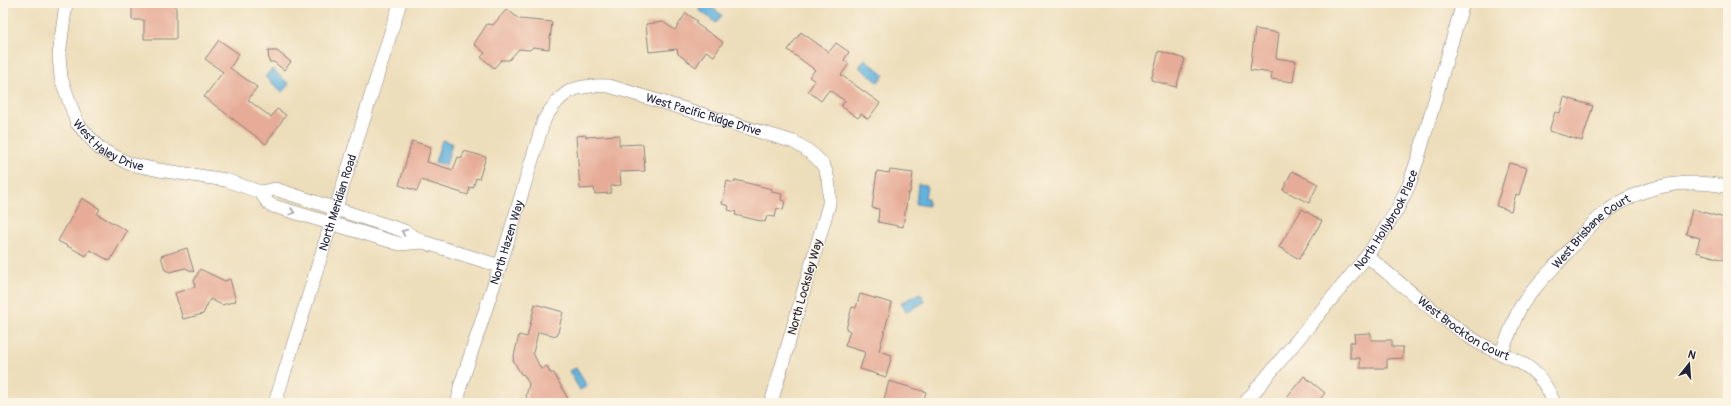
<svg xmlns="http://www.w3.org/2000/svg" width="1731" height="406" viewBox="0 0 1731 406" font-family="Pangolin,sans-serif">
<rect width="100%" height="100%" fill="#fcf5e5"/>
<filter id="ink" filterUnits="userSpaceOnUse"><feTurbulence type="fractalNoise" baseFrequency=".025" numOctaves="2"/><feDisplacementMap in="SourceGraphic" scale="8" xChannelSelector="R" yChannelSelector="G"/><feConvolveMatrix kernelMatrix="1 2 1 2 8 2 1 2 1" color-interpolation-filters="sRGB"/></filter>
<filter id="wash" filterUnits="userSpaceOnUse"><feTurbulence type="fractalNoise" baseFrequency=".012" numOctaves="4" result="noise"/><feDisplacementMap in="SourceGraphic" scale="16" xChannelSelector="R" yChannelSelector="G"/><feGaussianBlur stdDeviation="0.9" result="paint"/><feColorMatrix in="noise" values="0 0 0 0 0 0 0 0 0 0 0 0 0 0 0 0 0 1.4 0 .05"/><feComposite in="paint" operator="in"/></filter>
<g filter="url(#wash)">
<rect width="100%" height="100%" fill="#eddebb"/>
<path fill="#62b3dd" stroke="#426a8c" d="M703,3H706L722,15L716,23L698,9Z
M865,59L884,75L878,82L859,67Z
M272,69L289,84L282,92L265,77Z
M442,140L452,143L446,165L435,162Z
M918,184L926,185L925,187H927L925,198H928V206L916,204Z
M920,293L925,302L906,312L901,303Z
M576,368L587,386L580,390L569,371Z"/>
<g id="blocks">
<path fill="#e6ac97" d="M132,3H176V39H144V20H132Z
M507,9L519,19L552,22L549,49L533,47L530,50L519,49L509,60H501L494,68L481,57L485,53L474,44L487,24L493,25Z
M686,13L697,21L695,23L723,42L714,56L706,51L696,67L678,54L677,49L649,52L646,24L663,22L675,30Z
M1255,29L1279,33L1276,58L1296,61L1293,82L1271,79L1272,73L1250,70Z
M801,32L829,52L836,43L849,52L844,60L849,64L841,75L880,103L868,119L861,114L858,118L841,106L845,101L829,90L821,101L808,91L815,81L809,77L815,70L788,50Z
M219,40L239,54L230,68L257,87L248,100L271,117L277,109L286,115L266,144L204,97L223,72L205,59Z
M268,51H277L291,62L284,70L274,62H269Z
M1159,51L1185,59L1176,87L1151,80Z
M1564,97L1593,106L1582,141L1549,131L1555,112L1560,113Z
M585,135L586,137L619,135V145L643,144L645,171L620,172L621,185L611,186V193L595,194L594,188L580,189L576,136Z
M412,141L431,147L427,162L453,170L458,157L462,158L464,151L486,157L479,179L476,178L473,188L470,187L468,195L421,180L417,191L399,185Z
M1509,163L1527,168L1519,195L1516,194L1511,211L1496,206Z
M890,170L913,173L910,193H908L903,227L878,222L879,209L872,208L877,171L889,173Z
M1292,171L1318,184L1309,203L1283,190Z
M735,180L772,189V192L782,194L781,200L785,201L783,210L777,208L775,217L767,216L765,222L735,215L736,212L728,210L729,206L722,204L727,181L734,183Z
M82,198L100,209L97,214L127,231L110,261L90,250L86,256L58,241Z
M1302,209L1322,221L1299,259L1279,247Z
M1692,209L1728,219V261L1696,252L1700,238L1686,234Z
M187,248L194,272L185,268L170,272L165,270L161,256Z
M200,269L225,281L230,279L236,301L222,305L210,299L203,314L183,319L175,293L195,287L194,281Z
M860,294L892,303L879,351L892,355L886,377L860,369L865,352L845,346L850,331L846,329L852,307L856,308Z
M535,304L563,312L557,336L538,332L533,353L541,369L547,366L550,373H554L568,399L560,403H530L526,396L529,384L524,375L521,374L513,360L519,335L527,337Z
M1371,333V340H1392V347H1403V358L1387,359V368H1360V358H1350V342H1355L1354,334Z
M1304,376L1325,393L1317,403H1292L1286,398Z
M889,381L926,392L923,403H883Z"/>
</g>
</g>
<g filter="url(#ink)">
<use href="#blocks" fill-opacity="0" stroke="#88807b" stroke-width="1"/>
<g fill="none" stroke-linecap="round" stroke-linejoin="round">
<defs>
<g id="minor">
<path id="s1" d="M66,3L59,55L61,78L77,123L100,149L130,164L159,170L226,180L260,192L275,189L404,231L423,242L400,244L270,205L260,192"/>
<path d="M423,242L500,266"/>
<path id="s2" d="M1367,256C1400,283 1433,312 1468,336C1504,362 1535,354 1554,403"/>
<path id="s3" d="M1501,353C1508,338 1513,322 1520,308C1532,288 1550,272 1565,255C1576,242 1587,228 1600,217C1637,186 1682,177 1728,187"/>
<path id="s4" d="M275,403L400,3"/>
<path id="s5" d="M458,403L460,387L500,266L544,120C562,90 574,84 609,86L794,142C824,159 831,169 829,204L771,403"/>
<path id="s6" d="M1245,403L1367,256L1397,210L1409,185L1418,158L1463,3"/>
</g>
</defs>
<use href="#minor" stroke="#88807b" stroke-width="14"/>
<use href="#minor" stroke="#fff" stroke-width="13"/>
</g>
<defs><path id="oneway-chevron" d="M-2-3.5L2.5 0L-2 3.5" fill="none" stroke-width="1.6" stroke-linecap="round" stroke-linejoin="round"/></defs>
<g stroke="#9c9ca7">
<use href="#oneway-chevron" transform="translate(292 212) rotate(16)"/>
<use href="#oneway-chevron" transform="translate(404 232) rotate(-155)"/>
</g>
</g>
<g text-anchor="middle" stroke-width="3" stroke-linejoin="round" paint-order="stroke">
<g font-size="12" fill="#22223b" stroke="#fcf5e5">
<text dy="4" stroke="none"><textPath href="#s5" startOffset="474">West Pacific Ridge Drive</textPath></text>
<text dy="4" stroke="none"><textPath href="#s1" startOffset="163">West Haley Drive</textPath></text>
<text dy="4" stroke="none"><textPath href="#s4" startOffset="210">North Meridian Road</textPath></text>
<text dy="4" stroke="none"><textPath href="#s6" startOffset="232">North Hollybrook Place</textPath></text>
<text dy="4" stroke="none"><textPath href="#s3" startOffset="154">West Brisbane Court</textPath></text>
<text dy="4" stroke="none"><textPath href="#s5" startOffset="168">North Hazen Way</textPath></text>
<text transform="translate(805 287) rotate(-74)" y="4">North Locksley Way</text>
<text dy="4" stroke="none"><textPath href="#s2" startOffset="121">West Brockton Court</textPath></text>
</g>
</g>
<rect width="1731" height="406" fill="none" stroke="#fcf5e5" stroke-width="16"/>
<g transform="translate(1689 364) rotate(17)" stroke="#fcf5e5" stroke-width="3" paint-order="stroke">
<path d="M0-3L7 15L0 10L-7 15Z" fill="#22223b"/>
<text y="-6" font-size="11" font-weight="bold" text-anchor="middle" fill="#22223b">N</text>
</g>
</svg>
